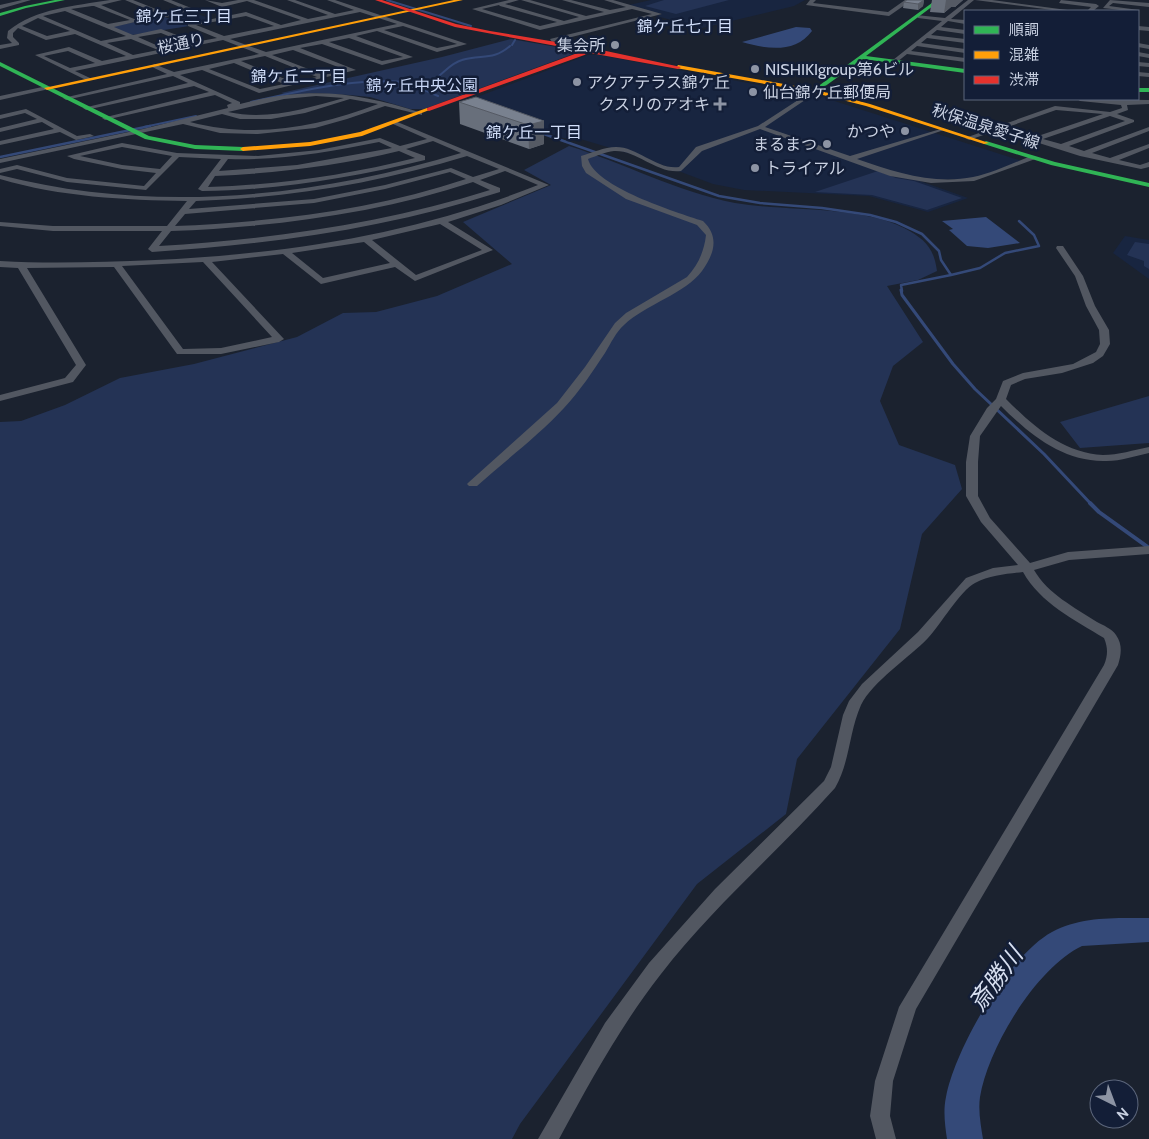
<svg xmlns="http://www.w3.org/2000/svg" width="1149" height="1139" viewBox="0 0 1149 1139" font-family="Cabin,'Noto Sans JP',sans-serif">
<rect width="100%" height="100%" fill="#1b222f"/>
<path fill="#182540" d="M651,0H805L794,6L702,28L656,16L662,14L629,5Z
M192,12L212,19L189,23L171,15Z
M588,55H599L822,97L1025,162L974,179L917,180L968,198L928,212L869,196L744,190L713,184L641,157L577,138H563L461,103Z
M1125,236L1149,240V279L1113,253Z"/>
<path fill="#243355" d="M664,0H729L676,14L645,6Z
M162,16L189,26L132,35L111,27Z
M511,39L574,50L576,53L424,109H410L370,97L349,95L315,93L287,95L281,93L442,57Z
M569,146C624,163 677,192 735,203C787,212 857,205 904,228C925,239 934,248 937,271L918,280L887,286L923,342L893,366L880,401L899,445L955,465L962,489L922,534L900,629L797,759L786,814L697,884L520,1124L512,1139H0V422L21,421L65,405L120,378L194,364L297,337L343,313L376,312L437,296L512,264L463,222L551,185L524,170Z
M878,171L896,178L914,181L962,198L927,210L872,195L815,192Z
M1135,242L1149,244V269L1144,266V261L1127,255Z
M1149,396V443L1080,448L1060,422Z"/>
<path fill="#344978" d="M796,27L810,28L812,31C795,54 766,49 742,42Z
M986,217L1020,243L988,248L967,246L949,230L953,229L942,221Z"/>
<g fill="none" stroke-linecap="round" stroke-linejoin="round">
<path stroke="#344978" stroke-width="2" d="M387,0L471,26
M512,45L515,40
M436,78C445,72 451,63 462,60C481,54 493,61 510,46
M432,80L422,89L438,96
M251,102C308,89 367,75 425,84
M144,127L196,116"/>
<path stroke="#344978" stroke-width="2.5" d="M541,133L719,196L760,203L822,208L870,215L896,222L922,234L939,251L941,260L951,275L901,285L902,291
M0,157L150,126
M951,275L980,268L1005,253L1039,246L1034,235L1019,221"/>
<path stroke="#344978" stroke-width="3" d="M901,290L902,295L953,364L975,389L1044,454L1091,504"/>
<path stroke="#344978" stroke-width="4" d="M1090,503L1099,512L1149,548"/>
<path fill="#344978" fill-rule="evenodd" d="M1149,918V942L1082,946C1036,968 988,1048 980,1097C978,1111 981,1126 983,1139H947C945,1125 943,1111 946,1097C955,1049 1008,956 1052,932C1081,916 1116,918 1149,918Z"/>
<path fill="#525761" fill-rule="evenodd" d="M22,0H31L0,9V5Z
M110,0H122L101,5L139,21L114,27L133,35L161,29L195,42L217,38L188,26V24L246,12L281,25L301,20L247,1L222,7L205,0L222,3L238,0H254L308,19L328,15L287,0H295L335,14L354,10L327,0H335L467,44L437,52L377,31L356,36L413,57L382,65L322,44L300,48L356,70L259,93L202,70L180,75L240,102V104C310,86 356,92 422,113V115L385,106L347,119L315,128L258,134L220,133L183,124L0,163V159L143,129L228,108L227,105L232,103L215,95L105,120L102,118L209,92L194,86L86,110L83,108L188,83L173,76L66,100L63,98L167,74L152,67L154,64L174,72L259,54L223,40L75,71L90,78V80L88,81L35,55L69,47L102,61L126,56L75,34L46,40L18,28L13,33V37L19,43V45L0,49V45L12,43L7,38L8,31C37,8 74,6 110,0ZM92,6H94L130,20L108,24L71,9ZM65,11L126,36L101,41L43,16ZM360,12L397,24L266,52L230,39ZM246,16L274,26L224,36L196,25ZM38,18L70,31L47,36L22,26ZM403,26L457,44L437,48L384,30ZM161,33L188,44L165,49L138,37ZM349,38L403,57L382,61L329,42ZM131,39L158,50L133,55L107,43ZM293,50L346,70L324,75L272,55ZM68,51L95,63L70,68L44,56ZM265,56L317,77L292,82L241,61ZM234,63L284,84L260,89L209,69ZM316,96L344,98C306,108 268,121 228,112L284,99ZM350,99L378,104C318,127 254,139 190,122L222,114L240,119H271L305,113Z
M125,0H133L166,13L187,10L163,0H171L196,10L166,17Z
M509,0H519L505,4L564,21L579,17L521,0H530L586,16L604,12L562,0H571L610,10L626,7L604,0H613L662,14L552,42L550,39L652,14L632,9L540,30L472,9ZM499,5L500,6L557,22L540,26L482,9Z
M810,0H816L813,3L888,12L905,0H912L889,16L806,5Z
M968,0H974L951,19L965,20V24L948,21L941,27L965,30V34L937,30L931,35L965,39V43L927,38L921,43L965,49V53L917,46L911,51L965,58V62L907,54L897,62H893V60L942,21L918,18L916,15L945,18Z
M975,0H992L1075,11H1060Z
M1061,0L1096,4L1099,6L1093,11H1087L1091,7L1059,3Z
M1110,0L1149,3V7L1113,3L1109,6L1139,10L1138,12L1103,8Z
M1138,26L1149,27V31L1138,30Z
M1138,43L1149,45V49L1138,47Z
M1138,52L1149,54V58L1138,56Z
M1138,62L1149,63V67L1138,66Z
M1138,72L1149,73V77L1138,76Z
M47,86L50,88L49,89L0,100V96Z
M815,89L818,91L817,92L765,127L850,156L944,128V130L857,159C894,172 934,185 973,177C993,173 1013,163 1031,156L1038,158L974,181L931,183L890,176L760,129L702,151L681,171C656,174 638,150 614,151C605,152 596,156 588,159C595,187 676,212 703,221C720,237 714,254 702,271C686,293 645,305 624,325C616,332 611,343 605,353C593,371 580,391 564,408C538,436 506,460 477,486H469L467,484L469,482L557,403L585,367L615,323L626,313L687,277C698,265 704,252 706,235L697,225L626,199L586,173L582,166L581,156C592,153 604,147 616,147C638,147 657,170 679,167L696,147L758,126Z
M1077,99L1149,100V104L1127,105L1128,110L1117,114L1134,120V122L1069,146L1084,151L1149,127V131L1092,153L1110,158L1149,144V148L1119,160L1140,165L1149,162V167L1141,169L1080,156L998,130L969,140L965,138L1055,106L1110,112L1122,108L1121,105L1080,101ZM1056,110L1103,114L1035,137L1005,128ZM1110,116L1125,121L1061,144L1043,139Z
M26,109L77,136L90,134L94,136L76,140L60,132L0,145V141L54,129L42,122L0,132V128L37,119L25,113L0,119V115Z
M395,121L549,185L501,205L448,222L493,250L415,281L395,267L321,284L283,254L212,262L284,339L279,342L221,354H177L114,267L27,268L86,365L73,382L0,401V395L65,378L76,365L18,268L0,267V261C52,264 103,262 155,260C287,254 415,234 538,185L505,171L480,180L500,188V192C385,229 272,244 152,252L148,249L162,231H53L0,226V222L53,226H167L187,201C124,200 61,197 0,179V175C151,214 313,198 461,153L433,141L406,149L425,156V160C351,178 278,190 202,191L198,189L221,159L179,157L146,190L67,182L17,169L0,173V169L17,165L67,178L144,186L156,173L122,169L74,159L67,156L122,143L177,153L258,156L319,150L380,138L400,146L427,139L393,124L392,123ZM379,142L392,148L297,165L219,171L228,159C279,161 329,152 379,142ZM122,147L172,156L160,169L122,165L80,156ZM399,151L415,158C347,175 278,185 208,187L215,176C277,173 338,166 399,151ZM467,156L499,169L473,177L451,168L385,185L314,199L189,209L196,201C289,198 378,183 467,156ZM450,172L466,179C373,210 273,222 175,226L185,214L314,203L385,189ZM473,182L490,190C382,224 272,239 159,246L171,231C273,227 376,214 473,182ZM440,224L482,250L416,275L372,240ZM364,242L390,263L323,278L292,253ZM203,262L272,337L221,348L183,349L122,266Z
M1057,246H1063L1083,276L1095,306L1109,330L1110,344L1103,356L1093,363L1062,373L1025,379L1011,385L1006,399C1033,426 1063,453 1103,455C1118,455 1134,450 1149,447V453C1134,456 1119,462 1103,461C1062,461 1029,434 1001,406L980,436L978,462V496L990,518L1030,563L1068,552L1149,546V554L1069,560L1034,570C1048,594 1074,607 1097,622C1103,625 1112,629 1116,635C1123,645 1121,655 1118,665L916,1009L893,1081L890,1116L896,1139H876L870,1116L875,1081L899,1007L1104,665C1108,655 1108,648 1104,638C1075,620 1040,603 1023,572C1007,574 990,575 975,583C960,591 941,624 928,638C910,657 872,682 861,705C849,732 850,762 835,788C779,851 713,906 661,974C621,1025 590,1082 559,1139H538L605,1023L649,963L715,889L824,781L831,767L843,715L849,701L862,684L918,632L966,578L993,568L1018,565L981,522L966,496V462L970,436L987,408L996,399L1003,381L1023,373L1073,364L1096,352L1100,344L1099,330L1086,306L1075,276L1056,248Z"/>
<path fill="#30b455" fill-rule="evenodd" d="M55,0H65L26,8L0,16V13L25,6Z
M936,0H941L866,56L965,69V73L863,59L817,92H813V90Z
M0,62L149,136L195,145L243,147L246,149L243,151L195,149L145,139L0,66Z
M1138,88H1149V92H1138Z
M986,141L1055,162L1149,183V187L1051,165L984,144L983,143Z"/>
<path fill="#ff9f0a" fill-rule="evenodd" d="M454,0H463L47,90L44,88Z
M678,65L817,90L870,104L989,143L984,144L866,106L815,93L676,68Z
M427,108L432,109L362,136L310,146L243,151L240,149L243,147L310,142L360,132Z"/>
<path fill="#e5322d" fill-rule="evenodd" d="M375,0H382L456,24L490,31L592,48L681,67L678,69L590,53L429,111L427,110V108L583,51L455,27Z"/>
</g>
<path fill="#686f7b" d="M924,0L923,6L918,10L903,8L904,2Z
M932,0H963L955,7H951L944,13L930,12Z
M459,102L544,121V144L529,149L460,124Z"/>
<path fill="#555a64" d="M924,0L923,6L918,10V4Z
M946,0H963L955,7H951L944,13Z
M544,121V144L529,149L528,125Z"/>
<path fill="#79818f" stroke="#555a64" d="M907,0H924L918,4L904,2Z
M476,97L544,121L528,125L459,102Z"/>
<g fill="#8d94a4" stroke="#131e37" stroke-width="2">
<circle cx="615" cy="45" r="5"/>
<circle cx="755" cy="69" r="5"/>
<circle cx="577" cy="82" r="5"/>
<circle cx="753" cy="92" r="5"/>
<path d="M717.5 96.5h5v5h5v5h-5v5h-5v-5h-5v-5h5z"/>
<circle cx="905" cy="131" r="5"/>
<circle cx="827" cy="144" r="5"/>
<circle cx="755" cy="168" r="5"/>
</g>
<g text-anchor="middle" stroke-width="5" stroke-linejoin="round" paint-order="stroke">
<g font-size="16" fill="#d2dffa" stroke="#131e37">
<text x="184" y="22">錦ケ丘三丁目</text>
<text x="685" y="32">錦ケ丘七丁目</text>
<text x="299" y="82">錦ケ丘二丁目</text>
<text x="534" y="138">錦ケ丘一丁目</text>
</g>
<g font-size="16" fill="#cad2e3" stroke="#131e37">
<text transform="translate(181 43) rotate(-12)" y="6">桜通り</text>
<text transform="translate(986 126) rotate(18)" y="6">秋保温泉愛子線</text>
</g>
<g font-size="16" fill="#cad2e3" stroke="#131e37" text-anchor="end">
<text x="605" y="51">集会所</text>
<text x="765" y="75" text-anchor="start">NISHIKIgroup第6ビル</text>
<text x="587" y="88" text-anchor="start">アクアテラス錦ケ丘</text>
<text x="763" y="98" text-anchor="start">仙台錦ケ丘郵便局</text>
<text x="710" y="110">クスリのアオキ</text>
<text x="895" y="137">かつや</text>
<text x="817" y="150">まるまつ</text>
<text x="765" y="174" text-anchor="start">トライアル</text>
</g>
<g font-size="16" fill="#c7d6f6" stroke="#131e37">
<text x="422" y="91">錦ヶ丘中央公園</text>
</g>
<g font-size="24" font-style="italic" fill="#d7dff0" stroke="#131e37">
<text transform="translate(996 979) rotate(-54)" y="8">斎勝川</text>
</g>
</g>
<rect x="964" y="10" width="175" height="90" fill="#131e37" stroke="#5c667c"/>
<rect x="974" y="26" width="25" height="8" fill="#30b455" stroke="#5c667c"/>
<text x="1009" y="35" font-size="15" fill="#cad2e3">順調</text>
<rect x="974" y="51" width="25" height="8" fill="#ff9f0a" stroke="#5c667c"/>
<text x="1009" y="60" font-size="15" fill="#cad2e3">混雑</text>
<rect x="974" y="76" width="25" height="8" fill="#e5322d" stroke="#5c667c"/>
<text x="1009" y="85" font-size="15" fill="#cad2e3">渋滞</text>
<g transform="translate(1114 1104) rotate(138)"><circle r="24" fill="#131e37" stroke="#5c667c"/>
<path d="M0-4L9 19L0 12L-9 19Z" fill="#8d94a4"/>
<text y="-8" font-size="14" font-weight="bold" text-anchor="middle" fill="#cad2e3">N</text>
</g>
</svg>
